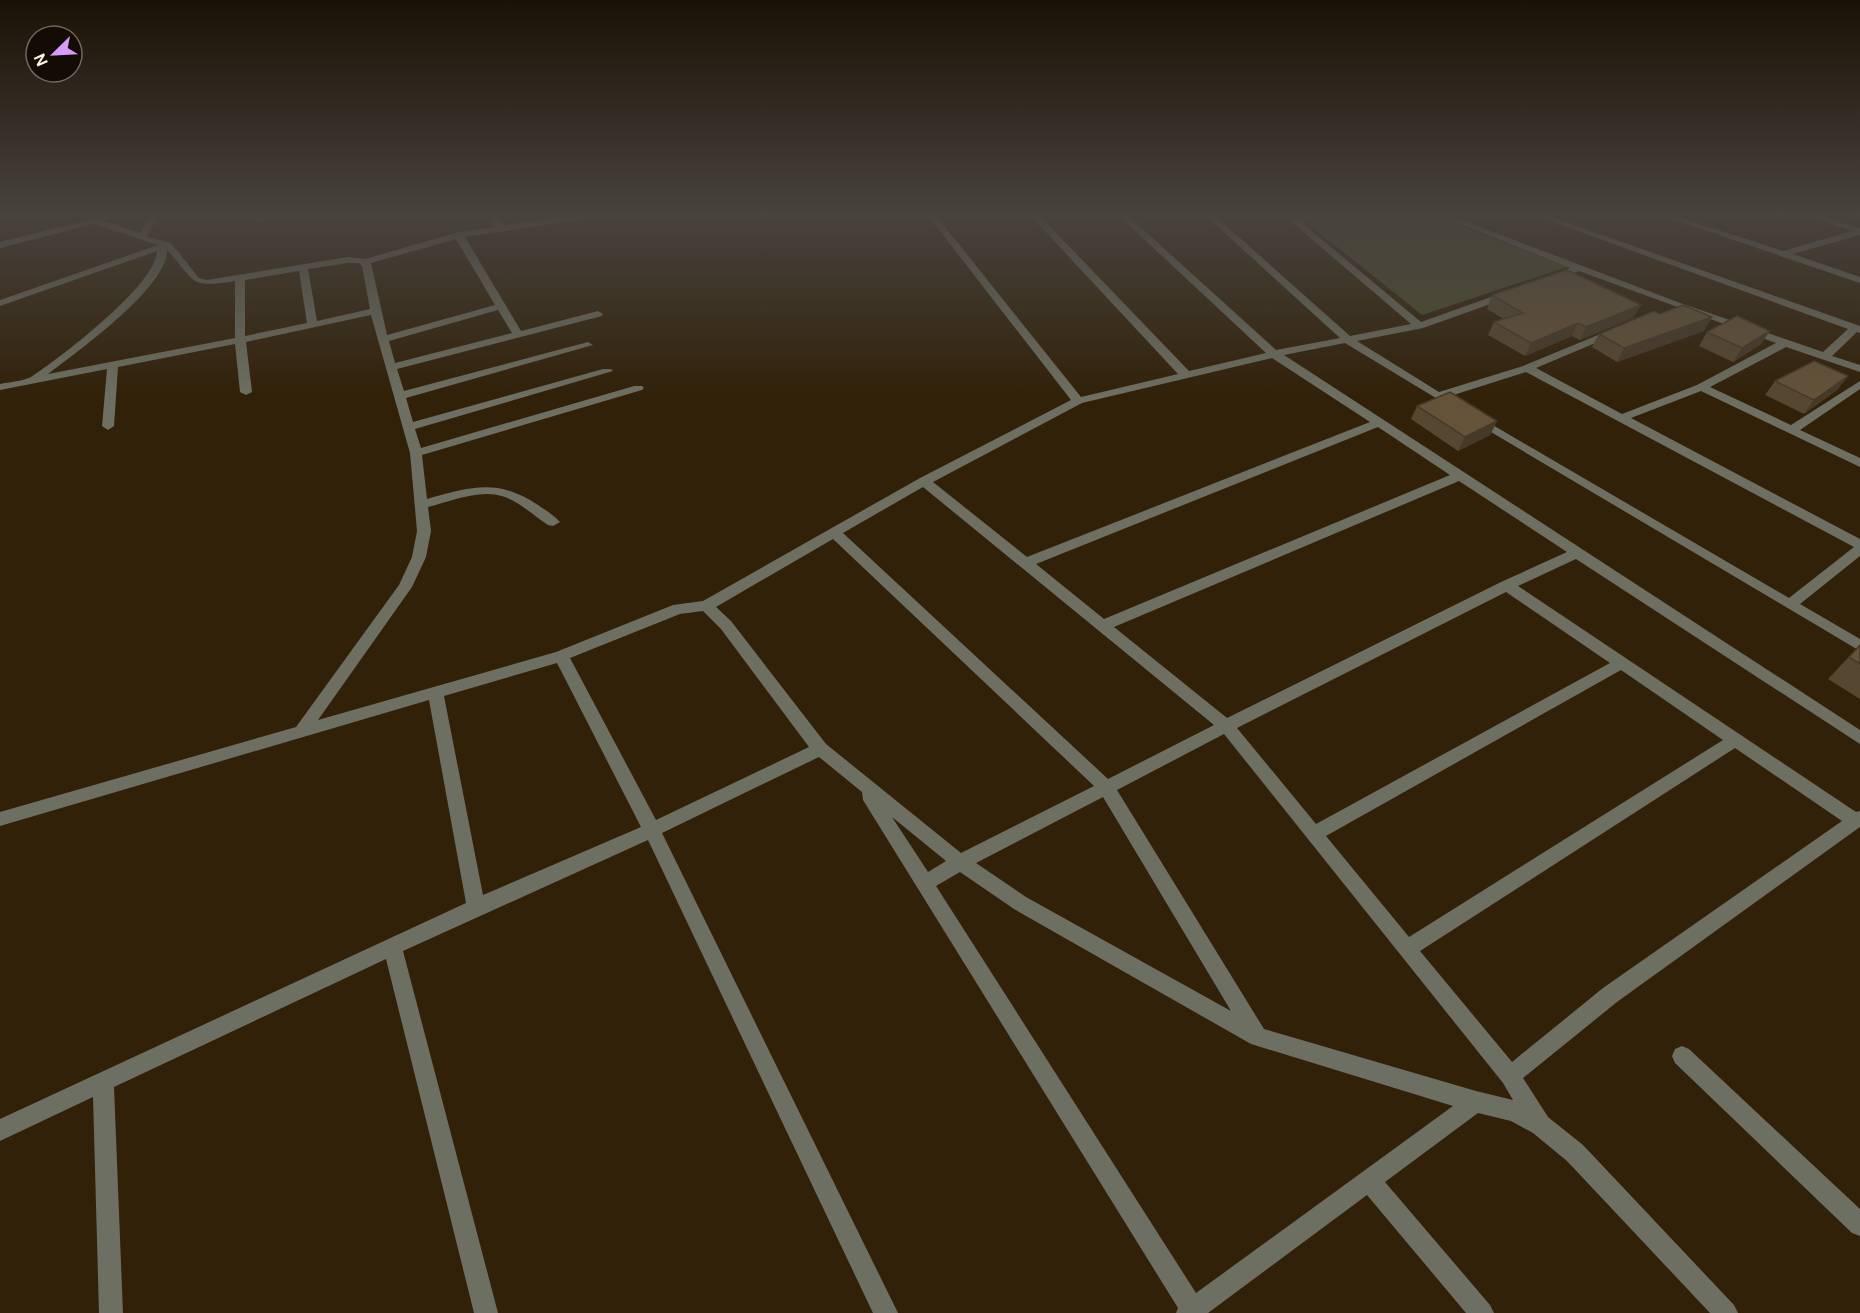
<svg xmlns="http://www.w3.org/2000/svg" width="1860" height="1313" viewBox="0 0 1860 1313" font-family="'DM Sans',sans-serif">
<rect width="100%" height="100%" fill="#312109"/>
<path fill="#4b4e2e" d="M1331,213H1427L1567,267L1422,315L1306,222Z"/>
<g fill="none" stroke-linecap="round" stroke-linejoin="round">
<path fill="#6d6f62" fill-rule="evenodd" d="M116,213H129L104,221L140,233L152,213H160L147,237L171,243L199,278L207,280L348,257L365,259L459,232L495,227L489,213H497L504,225L587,213H607L603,216L465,237L521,331L598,311L603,314L602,316L397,369L404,391L588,342L593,345L406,398L413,422L603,369H611L613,371L415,429L421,448L634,386H642L644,388L642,390L422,455L427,499C470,487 498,478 538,505C545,510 554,515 560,522L553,526L548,525C534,516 521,503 505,497C481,488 452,501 428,507L431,531L426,557L412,587L318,720L556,652L673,605L703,601L920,478L1071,400L926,213H934L1081,397L1178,374L1028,213H1037L1189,371L1266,353L1116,213H1125L1276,350L1340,338L1203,213H1212L1350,336L1411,324L1281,213H1290L1297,218L1312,213H1323L1302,223L1421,322L1505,292H1513V296L1423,328L1357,341L1439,392L1523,366L1615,328L1620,331L1619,333L1536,368L1622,414L1697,385L1776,343L1579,271L1555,281H1549V277L1570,268L1432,213H1443L1683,304L1823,352L1848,329L1528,213H1540L1860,326V333L1857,332L1832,356L1860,365V372L1786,347L1710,387L1791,425L1860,381V389L1800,430L1860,458V467L1701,391L1631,418L1860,539V556L1800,604L1860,639V651L1469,419L1475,415L1479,417L1789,598L1854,547L1526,372L1447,397L1460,406L1454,409L1345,343L1284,355L1860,730V744L1576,559L1518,586L1856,812L1860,811V827L1617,1002L1523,1078L1548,1117L1583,1145L1734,1305L1738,1313H1710L1567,1161L1533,1133L1511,1121L1478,1113L1385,1182L1490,1305L1494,1313H1466L1367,1195L1208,1313H1176L1178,1308L863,800L862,792L819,757L662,833L898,1313H873L648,840L403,951L498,1313H474L386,959L114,1087L123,1313H99L93,1097L0,1141V1119L466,903L429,700L0,826V812L296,727L399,585L412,557L417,531L410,453L371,315L246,342L252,392L246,395L240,392L235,344L118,367L114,426L108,430L102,426L107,369L0,390V384C9,382 24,381 31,377C59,359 157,284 157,251L0,306V300L158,245L94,224L0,248V242ZM456,239L495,305L387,335L371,263ZM167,250C196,280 186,289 235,281V338L48,374C77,352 168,287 167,250ZM348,263H359L362,266L370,309L317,321L308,269ZM299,271L307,323L245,336V280ZM498,310L512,333L395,363L389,341ZM1272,358L1370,422L1027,557L933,482L1082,403ZM1378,427L1450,475L1104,619L1036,564ZM1459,481L1567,552L1501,582L1227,718L1114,627ZM923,487L1214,725L1108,779L843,533ZM833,539L1094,786L961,853L826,744L731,621L716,607ZM1506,592L1610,663L1316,824L1237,728ZM703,611L721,629L809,747L656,820L570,658L680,614ZM557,663L641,827L483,895L444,696ZM1621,670L1723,740L1409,937L1326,836ZM1224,734L1503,1083L1513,1100L1476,1091L1264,1029L1117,790ZM1735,748L1842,821L1603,988L1512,1062L1420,951ZM1103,797L1231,1011L1026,897L976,863ZM892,817L946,861L928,872ZM960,872L1014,909L1251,1044L1453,1106L1196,1293L936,886Z
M244,213H255L269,220L261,222Z
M1654,213H1666L1783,251L1852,231L1798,213H1810L1860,228V235L1793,254L1860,277V283Z
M1682,1046L1689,1049L1860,1209V1236L1852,1233L1675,1063L1672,1056L1675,1049Z"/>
</g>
<path fill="#564731" d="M1492,295L1641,305L1633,318L1580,340L1572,336L1525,356L1488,335L1494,322L1504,319L1487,309Z
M1660,314L1712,317L1704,331L1617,362L1592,347L1599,334Z
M1707,332L1761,344L1733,362L1699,346Z
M1848,376L1837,390L1804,414L1765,395L1775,381Z
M1417,406L1497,421L1490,435L1458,451L1411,419Z
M1860,645V699L1828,679Z"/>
<path fill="#463928" d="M1641,305L1633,318L1580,340L1586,327Z
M1712,317L1704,331L1617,362L1624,348Z
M1578,323L1572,336L1525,356L1531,343Z
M1770,331L1761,344L1733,362L1742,348Z
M1848,376L1837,390L1804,414L1814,400Z
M1497,421L1490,435L1458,451L1465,437Z"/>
<path fill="#645239" stroke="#463928" stroke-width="1.5" d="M1567,270L1641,305L1586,327L1578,323L1531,343L1494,322L1523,313L1492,295Z
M1683,305L1712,317L1624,348L1599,334L1654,311L1660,314Z
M1737,316L1770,331L1742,348L1707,332Z
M1814,361L1848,376L1814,400L1775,381Z
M1450,392L1497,421L1465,437L1417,406Z
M1860,645V664L1849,657Z"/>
<linearGradient id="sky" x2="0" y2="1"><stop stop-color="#1b1205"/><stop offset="0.54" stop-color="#48433e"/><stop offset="1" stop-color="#48433e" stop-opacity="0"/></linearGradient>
<rect width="1860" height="397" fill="url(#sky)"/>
<g transform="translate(54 54) rotate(246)"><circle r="28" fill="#130c04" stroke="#71685e" stroke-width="1.5"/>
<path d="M0-4.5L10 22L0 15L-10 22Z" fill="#d79bf9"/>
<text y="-9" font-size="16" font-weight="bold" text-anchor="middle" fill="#fef3e4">N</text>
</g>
</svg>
